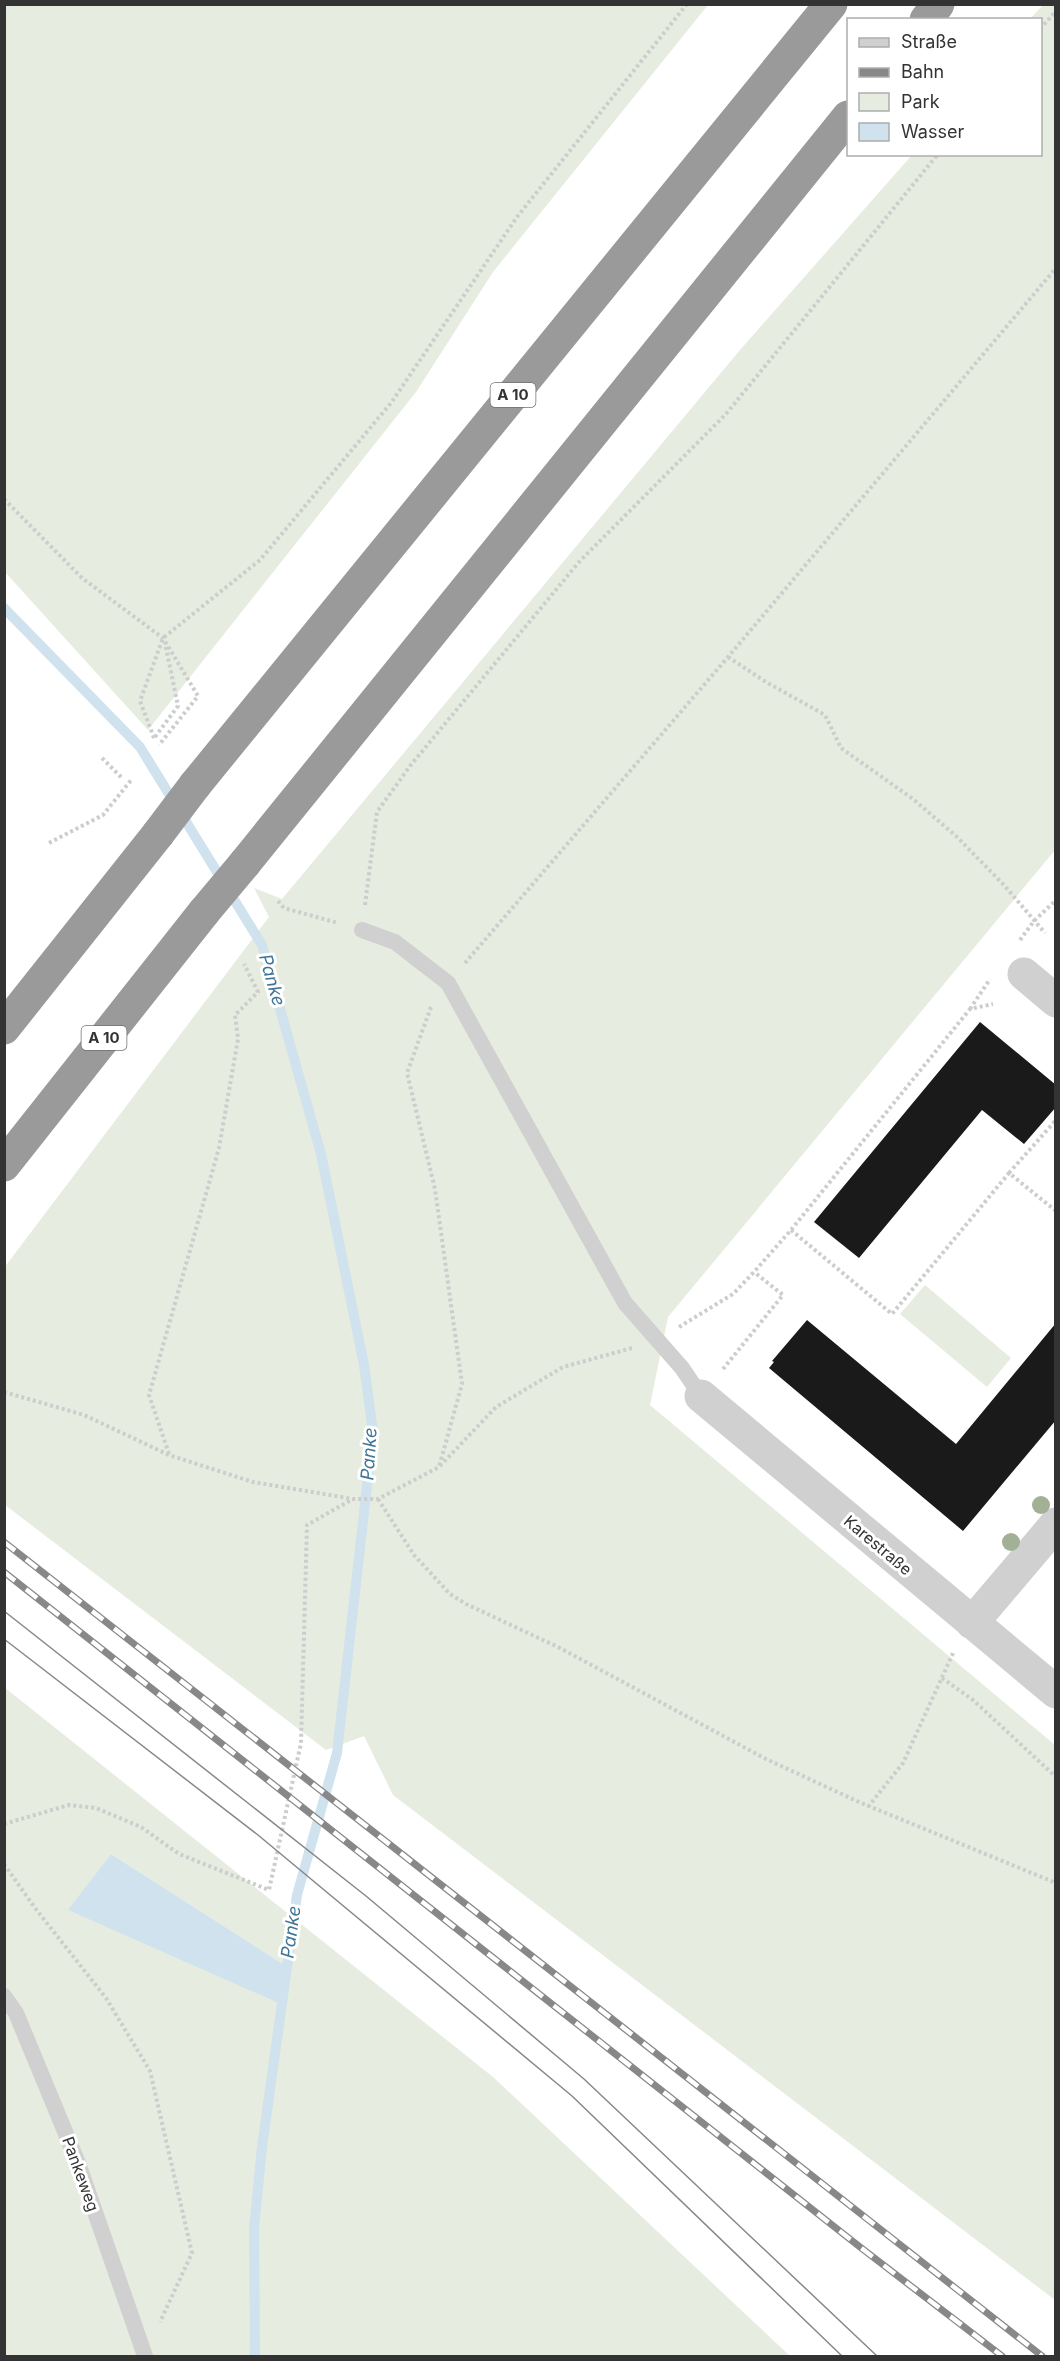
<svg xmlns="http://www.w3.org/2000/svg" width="1060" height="2361" viewBox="0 0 1060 2361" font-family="Inter,sans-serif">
<rect width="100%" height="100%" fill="#fff"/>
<path fill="#e6ecdf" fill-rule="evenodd" d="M5,4L708,5L493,272L416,392L148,730L5,572Z
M1043,5H1055V850L668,1317L650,1405L1055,1745V2300L393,1795L364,1736L326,1750L5,1505L4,1268L269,917L254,888L282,899L740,350L912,155L1040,154V20L1030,19Z
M925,1285L1011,1358L987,1387L900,1314Z
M4,1687L493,2077L790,2356H5ZM111,1854L286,1966L281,2003L69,1910Z"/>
<path fill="#cfe2ee" d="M111,1854L286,1966L281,2004L68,1910Z"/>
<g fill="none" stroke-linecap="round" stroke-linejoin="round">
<path stroke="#cfe2ee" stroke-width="10" d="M4,608L140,747L262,945L321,1154L364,1365L373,1432L337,1753L297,1895L262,2147L254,2228L255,2356"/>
</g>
<path fill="#1a1a1a" d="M980,1022L1056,1085V1107L1024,1144L982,1110L859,1258L814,1222Z
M807,1320L956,1444L1056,1323V1420L963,1531L769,1368L774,1362L772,1361Z"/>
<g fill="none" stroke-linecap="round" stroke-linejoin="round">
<path stroke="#cdcdcd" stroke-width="4" stroke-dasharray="3 3" stroke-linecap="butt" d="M1040,29L1056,11
M4,499L82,578L163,638L198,696L159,745
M728,657L766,682L825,715L841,748L913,799L956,836L1003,884L1045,933
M155,737L178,706L165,643
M154,738L140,701L163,638L260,560L391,403L517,217L687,4
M102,758L123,779
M49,843L103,815L132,779
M278,901L284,908L338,923
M365,905L377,812L410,766L579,562L726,414L938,154
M1020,940L1034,921L1056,900
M465,963L728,657L1056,268
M431,1007L407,1073L435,1189L462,1384L439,1467
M970,1009L990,979
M1009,1173L1056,1120
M791,1230L892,1314L1009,1173L1056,1211
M679,1327L733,1294L754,1272L791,1230L970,1009L993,1004
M723,1369L783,1295L754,1272
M4,1392L84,1415L169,1455L253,1482L353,1499H378L439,1467L496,1407L563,1367L632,1348
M169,1454L149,1395L219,1148L238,1039L235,1015L258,992L244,964
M378,1499L414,1555L450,1594L466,1604L558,1647L766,1759L859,1802L1056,1883
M942,1678L973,1700L1056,1777
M868,1807L903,1763L954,1651
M4,1824L69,1805L96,1808L141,1827L179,1854L269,1890L301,1743L307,1525L351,1500
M4,1864L35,1908L106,1998L150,2071L192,2253L160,2322"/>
<path stroke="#d0d0d0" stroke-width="16" d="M362,930L395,942L448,983L625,1303L682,1368L701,1396
M4,1996L16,2013L78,2163L145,2356"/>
<path stroke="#d0d0d0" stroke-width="33" d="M1024,974L1056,1001
M701,1396L1056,1692
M972,1623L1056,1524"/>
<path stroke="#9a9a9a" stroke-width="33" d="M926,20L938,4
M195,785L831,4
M245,863L848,117
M4,1028L158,834
M4,1165L204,912"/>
<path stroke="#888" stroke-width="1.5" d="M4,1611L366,1896L584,2079L877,2356
M4,1639L258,1835L572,2096L842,2356"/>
<defs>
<path id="rail" d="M4,1542L1042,2356
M4,1572L860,2247L1002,2356"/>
</defs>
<use href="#rail" stroke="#888" stroke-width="7"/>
<use href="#rail" stroke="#fff" stroke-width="4.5" stroke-dasharray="14" stroke-linecap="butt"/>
<path stroke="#9a9a9a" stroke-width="33" d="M158,834L195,785
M204,912L245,863"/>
</g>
<g fill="#a2b095">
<circle cx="1041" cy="1505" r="9"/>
<circle cx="1011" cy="1542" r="9"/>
</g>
<g text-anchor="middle" stroke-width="6" stroke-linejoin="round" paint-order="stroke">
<g fill="#fff" stroke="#707070" stroke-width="1.5">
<rect x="490.5" y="383" width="45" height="24" rx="4.5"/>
<rect x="81.5" y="1026" width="45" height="24" rx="4.5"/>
</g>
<g font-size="15" font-weight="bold" fill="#333">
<text x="513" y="400">A 10</text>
<text x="104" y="1043">A 10</text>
</g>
<g font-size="16" fill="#333" stroke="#fff">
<text transform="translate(878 1545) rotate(40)" y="6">Karestraße</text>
<text transform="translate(81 2174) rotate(70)" y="6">Pankeweg</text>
</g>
<g font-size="18" font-style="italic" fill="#3f7597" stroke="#fff">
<text transform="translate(272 980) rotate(74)" y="6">Panke</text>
<text transform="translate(369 1454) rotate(-86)" y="6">Panke</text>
<text transform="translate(291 1932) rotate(-82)" y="6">Panke</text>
</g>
</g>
<rect width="1060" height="2361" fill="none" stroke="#333333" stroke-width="12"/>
<rect x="847" y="18" width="195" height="138" fill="#ffffff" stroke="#adadad" stroke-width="1.5"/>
<rect x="859" y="38" width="30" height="9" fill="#d0d0d0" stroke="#adadad" stroke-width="1.5"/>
<text x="901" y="48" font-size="18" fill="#333333">Straße</text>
<rect x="859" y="68" width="30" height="9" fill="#888888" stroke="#adadad" stroke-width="1.5"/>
<text x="901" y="78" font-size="18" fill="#333333">Bahn</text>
<rect x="859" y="93" width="30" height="18" fill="#e6ecdf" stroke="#adadad" stroke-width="1.5"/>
<text x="901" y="108" font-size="18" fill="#333333">Park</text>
<rect x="859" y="123" width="30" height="18" fill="#cfe2ee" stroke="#adadad" stroke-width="1.5"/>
<text x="901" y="138" font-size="18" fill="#333333">Wasser</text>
</svg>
